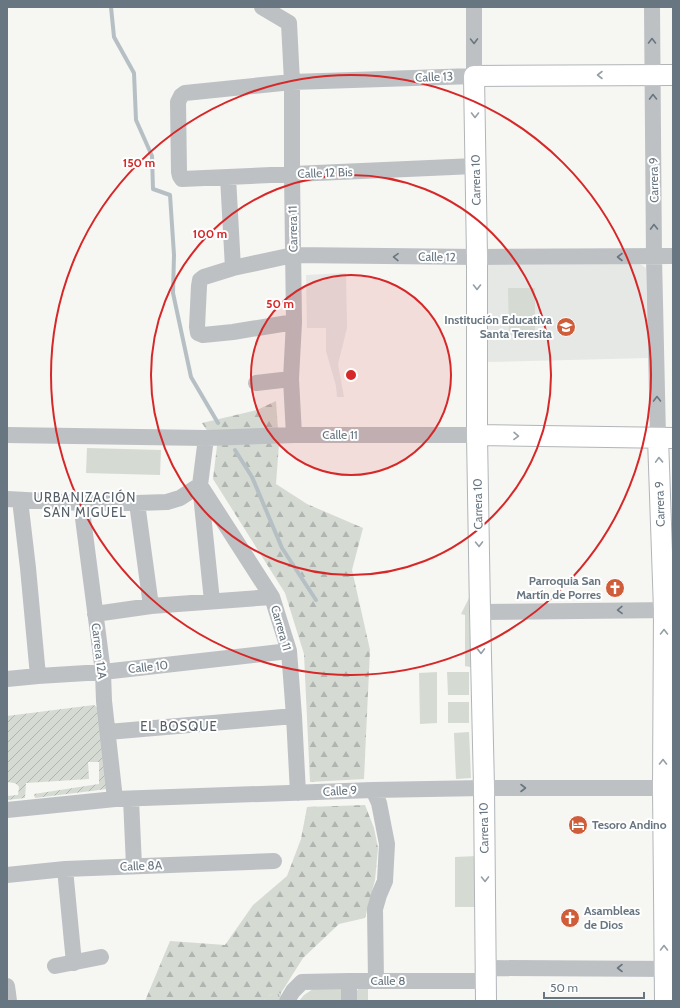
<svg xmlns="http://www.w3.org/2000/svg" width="680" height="1008" viewBox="0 0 680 1008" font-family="Cabin,sans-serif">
<defs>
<pattern id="forest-firs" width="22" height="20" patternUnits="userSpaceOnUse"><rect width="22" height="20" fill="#d5dad3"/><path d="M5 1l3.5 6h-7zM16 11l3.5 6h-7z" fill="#b1b5b1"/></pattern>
<pattern id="park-tufts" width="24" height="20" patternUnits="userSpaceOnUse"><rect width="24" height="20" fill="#d5dad3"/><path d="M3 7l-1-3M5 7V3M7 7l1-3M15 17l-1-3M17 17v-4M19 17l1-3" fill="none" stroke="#b1b5b1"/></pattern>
<pattern id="garden-furrows" width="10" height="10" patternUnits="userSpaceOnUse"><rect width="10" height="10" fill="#d5dad3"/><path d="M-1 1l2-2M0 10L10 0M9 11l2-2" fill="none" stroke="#b1b5b1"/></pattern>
</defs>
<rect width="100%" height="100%" fill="#f6f6f3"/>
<path fill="#e6e8e6" d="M640,264L646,268L648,358L486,362L485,265Z
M346,273L347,328L338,364L344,397H337L336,386L326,351V328H307L306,275Z"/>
<path fill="#d5dad3" d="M508,288H535V335H509Z
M87,448L161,450L160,475L86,473Z
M472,592L473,611L469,613L471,666L470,667L465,666V615L461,614Z
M437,672V723L420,724L419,673Z
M447,672H469V695H448Z
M448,702H469V723H448Z
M469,732L471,778L456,779L454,733Z
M477,856V907H455V857Z
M368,986V1001H354L355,993L360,987Z
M346,988L345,1001H299L304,995L313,989Z"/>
<path fill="url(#forest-firs)" d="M276,401L279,444L276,484L307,504L363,528L352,570L370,650L364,779L310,782L304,654L285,593L213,479L217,446L202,423L257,410Z
M365,805L374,828L378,848L375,880L365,918L339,924L303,958L281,993C273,993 268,995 263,1001H145L170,941L225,945L253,905L287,876L301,839L307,807Z"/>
<path fill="url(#park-tufts)" d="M275,993H281L279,1001H263L266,997Z"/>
<path fill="url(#garden-furrows)" d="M94,705L98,708L107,789L35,798L34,794L99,784V762H88L89,779L26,783L25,798L7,800V796L18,795L19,787C16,782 12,783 7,782V770L8,769V766H7V716Z"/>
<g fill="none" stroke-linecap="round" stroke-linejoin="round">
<path stroke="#b6c0c4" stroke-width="4" d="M111,7L114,37L134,73L136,120L152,156L153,189L170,195L174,255L173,293L191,377L218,423
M235,450L252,477L282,548L316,600"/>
<defs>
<path id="major" d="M477,435L673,438
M658,438L664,610L663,787L665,1001
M486,1001L484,788L480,612L477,435V257L474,76L673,75"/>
</defs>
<use href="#major" stroke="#b1b5b8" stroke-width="22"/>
<path stroke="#bdc1c4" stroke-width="16" d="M262,7L289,23L292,82V174L294,322L291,379L294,435
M474,7V76L292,82L185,93L181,96L178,102L179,172L180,176L182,179L475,166
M652,7L654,257L658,438
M228,177L233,268
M294,322L233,332L203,335L198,333L197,327L199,286L200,280L204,277L233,268L293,255L477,257L673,256
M256,383L291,379
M7,435L206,438L294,435H477
M206,438L200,485L212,601
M7,499L81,503H137L167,502L180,498L200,485L272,597L289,651L294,716L298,793
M20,500L28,568L38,676
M81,503L103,672L104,701L115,799
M137,503L151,606
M480,612L673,610
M95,614L151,606L272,597
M7,679L38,676L103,672L289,651
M108,732L294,716
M373,790L379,803L387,844L385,881L379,895L375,909L376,981
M131,799L134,866
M7,810L115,799L373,790L484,788H673
M65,869L74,963
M7,875L65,869L274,861
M55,966L101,957
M486,968L673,969
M7,986L9,1001
M287,1001L293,991L302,982L349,981H486
M349,1001V981"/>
<use href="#major" stroke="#fff" stroke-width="20"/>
</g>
<defs><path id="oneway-chevron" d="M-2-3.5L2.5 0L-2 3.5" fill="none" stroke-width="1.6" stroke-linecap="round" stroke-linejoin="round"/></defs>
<g stroke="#687681">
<use href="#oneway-chevron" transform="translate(474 41) rotate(89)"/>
<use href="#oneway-chevron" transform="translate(652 41) rotate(-90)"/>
<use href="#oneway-chevron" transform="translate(653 97) rotate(-91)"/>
<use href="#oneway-chevron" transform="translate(654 227) rotate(-91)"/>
<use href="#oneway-chevron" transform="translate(396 257) rotate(-179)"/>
<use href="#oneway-chevron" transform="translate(620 257) rotate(180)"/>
<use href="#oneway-chevron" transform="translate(657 399) rotate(-91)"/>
<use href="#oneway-chevron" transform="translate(620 610) rotate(179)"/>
<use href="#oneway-chevron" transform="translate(523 788)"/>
<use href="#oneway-chevron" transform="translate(620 968) rotate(-180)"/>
</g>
<g stroke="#959fa7">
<use href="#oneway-chevron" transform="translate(600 75) rotate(180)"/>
<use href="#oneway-chevron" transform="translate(475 115) rotate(90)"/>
<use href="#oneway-chevron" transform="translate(477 287) rotate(90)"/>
<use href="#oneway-chevron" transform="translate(516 436) rotate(1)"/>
<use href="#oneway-chevron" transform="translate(659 460) rotate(-92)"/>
<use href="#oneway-chevron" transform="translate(479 544) rotate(89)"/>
<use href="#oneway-chevron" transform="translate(664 632) rotate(-90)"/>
<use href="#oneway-chevron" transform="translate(481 651) rotate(89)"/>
<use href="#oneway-chevron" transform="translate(663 762) rotate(-90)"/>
<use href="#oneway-chevron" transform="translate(485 879) rotate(89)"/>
<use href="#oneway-chevron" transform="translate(664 948) rotate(-90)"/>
</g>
<circle cx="351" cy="375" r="100" fill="#d62828" fill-opacity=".12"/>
<g fill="none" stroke="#d62828" stroke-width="2">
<circle cx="351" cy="375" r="100"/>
<circle cx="351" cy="375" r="200"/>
<circle cx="351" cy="375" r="300"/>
</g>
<defs>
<symbol id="university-disc" viewBox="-11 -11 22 22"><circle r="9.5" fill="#d05d39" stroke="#fff"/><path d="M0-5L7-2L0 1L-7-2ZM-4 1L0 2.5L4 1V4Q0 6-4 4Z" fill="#fff"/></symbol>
<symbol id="church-disc" viewBox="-11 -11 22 22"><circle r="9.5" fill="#d05d39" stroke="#fff"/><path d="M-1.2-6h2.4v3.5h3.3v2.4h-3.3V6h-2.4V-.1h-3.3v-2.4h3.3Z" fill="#fff"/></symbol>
<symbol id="hotel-disc" viewBox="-11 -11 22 22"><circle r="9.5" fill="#d05d39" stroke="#fff"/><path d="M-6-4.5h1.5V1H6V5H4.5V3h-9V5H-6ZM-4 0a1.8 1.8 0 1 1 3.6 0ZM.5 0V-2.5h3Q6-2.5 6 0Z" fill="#fff"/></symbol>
</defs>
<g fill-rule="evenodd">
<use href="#university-disc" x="555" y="316" width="22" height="22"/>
<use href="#church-disc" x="604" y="577" width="22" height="22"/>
<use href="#hotel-disc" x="567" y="814" width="22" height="22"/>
<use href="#church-disc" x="559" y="907" width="22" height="22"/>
</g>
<g text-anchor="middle" stroke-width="4" stroke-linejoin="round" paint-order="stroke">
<g font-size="12" fill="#687681" stroke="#fff">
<text transform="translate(434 77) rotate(-2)" y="4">Calle 13</text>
<text transform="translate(325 173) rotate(-2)" y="4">Calle 12 Bis</text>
<text transform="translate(476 180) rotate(-91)" y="4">Carrera 10</text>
<text transform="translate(654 180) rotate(-91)" y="4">Carrera 9</text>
<text transform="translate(293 229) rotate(-91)" y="4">Carrera 11</text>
<text transform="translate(437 257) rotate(1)" y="4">Calle 12</text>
<text x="340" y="439">Calle 11</text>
<text transform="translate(478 504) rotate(-91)" y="4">Carrera 10</text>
<text transform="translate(660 504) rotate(-92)" y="4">Carrera 9</text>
<text transform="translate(281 628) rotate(74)" y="4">Carrera 11</text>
<text transform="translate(99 651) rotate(83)" y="4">Carrera 12A</text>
<text transform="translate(148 667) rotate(-6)" y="4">Calle 10</text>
<text transform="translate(340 791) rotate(-3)" y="4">Calle 9</text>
<text transform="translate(484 828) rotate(-91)" y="4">Carrera 10</text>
<text transform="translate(141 866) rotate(-2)" y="4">Calle 8A</text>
<text x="388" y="985">Calle 8</text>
</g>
<g font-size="12" font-weight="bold" fill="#687681" stroke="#fff" text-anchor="end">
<text x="552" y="324">Institución Educativa<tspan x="552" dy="14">Santa Teresita</tspan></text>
<text x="601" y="585">Parroquia San<tspan x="601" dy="14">Martín de Porres</tspan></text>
<text x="592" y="829" text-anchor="start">Tesoro Andino</text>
<text x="584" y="915" text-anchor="start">Asambleas<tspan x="584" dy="14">de Dios</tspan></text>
</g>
<g font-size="13" letter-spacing="1" fill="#555f67" stroke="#fff">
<text x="85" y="502">URBANIZACIÓN<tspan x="85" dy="15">SAN MIGUEL</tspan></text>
<text x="179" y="731">EL BOSQUE</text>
</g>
</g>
<circle cx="351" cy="375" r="6" fill="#d62828" stroke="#fff" stroke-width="2"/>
<g font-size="12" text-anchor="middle" font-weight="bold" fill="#d62828" stroke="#fff" stroke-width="4" stroke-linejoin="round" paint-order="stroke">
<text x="139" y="167">150 m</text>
<text x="210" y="238">100 m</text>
<text x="280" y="308">50 m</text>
</g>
<rect width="680" height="1008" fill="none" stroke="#687681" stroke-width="16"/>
<path d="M544 992v6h100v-6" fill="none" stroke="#687681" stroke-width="2"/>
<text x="550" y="992" font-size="12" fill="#687681" stroke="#ffffff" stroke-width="3" paint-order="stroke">50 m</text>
</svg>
